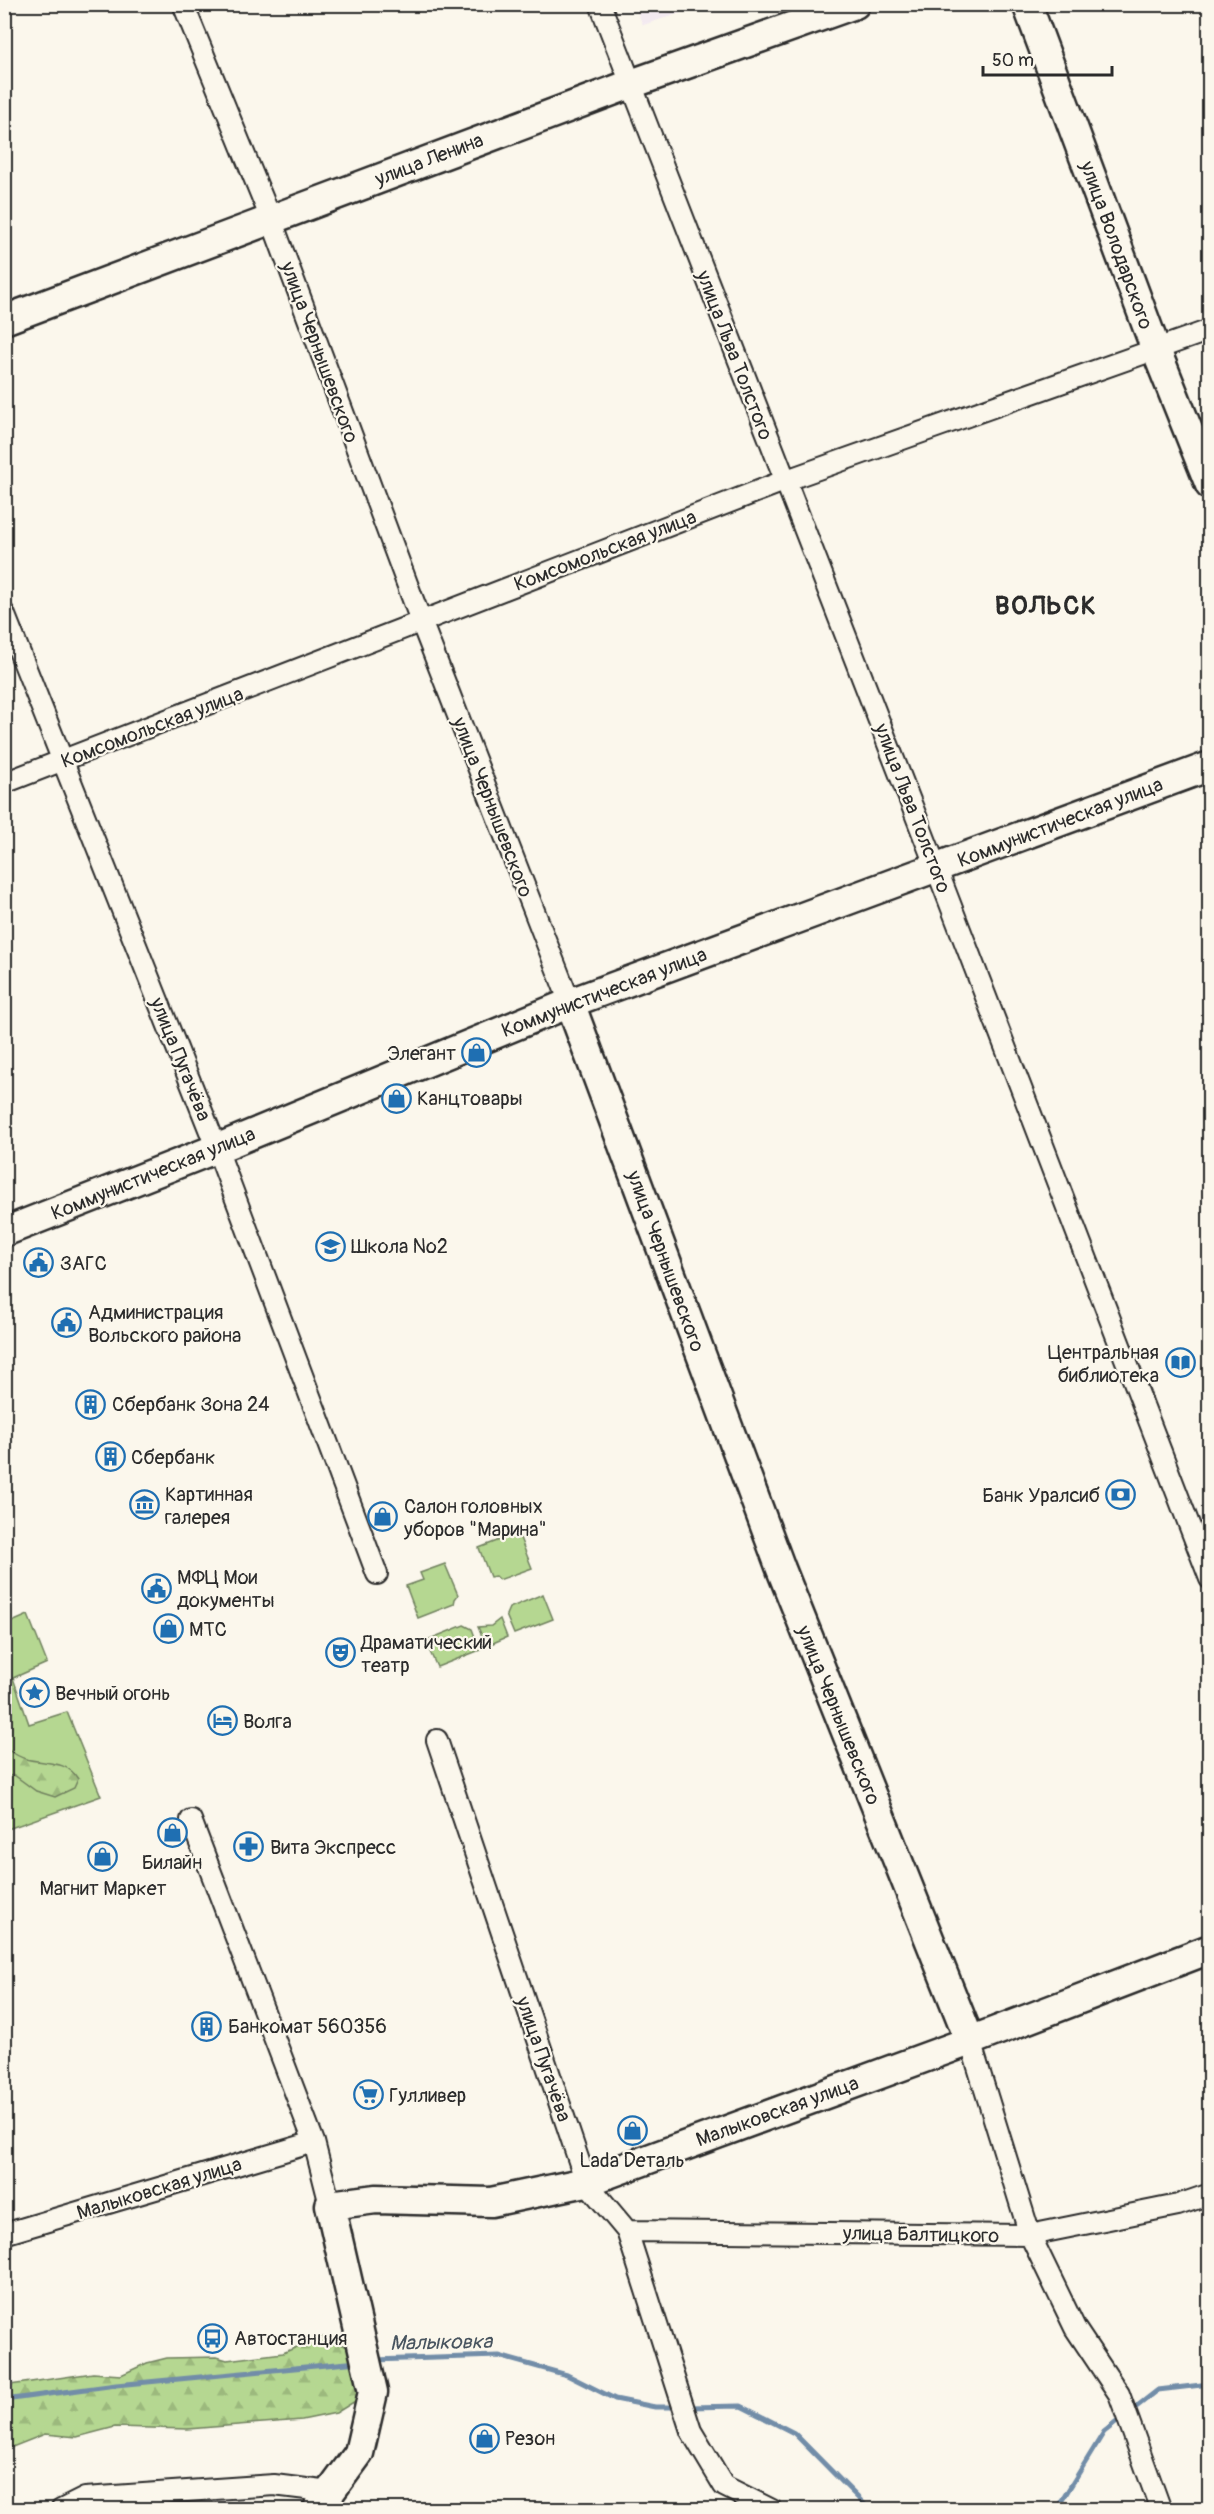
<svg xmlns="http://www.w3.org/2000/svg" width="1214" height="2514" viewBox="0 0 1214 2514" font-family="Pangolin,sans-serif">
<defs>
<pattern id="forest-firs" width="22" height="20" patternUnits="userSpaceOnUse" patternTransform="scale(1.5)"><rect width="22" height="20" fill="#b5d791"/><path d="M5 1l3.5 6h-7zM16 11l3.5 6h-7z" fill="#9cb97d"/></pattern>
</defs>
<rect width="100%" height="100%" fill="#fbf7ec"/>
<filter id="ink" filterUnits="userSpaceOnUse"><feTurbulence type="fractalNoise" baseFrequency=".0167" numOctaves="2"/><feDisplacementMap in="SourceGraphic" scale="12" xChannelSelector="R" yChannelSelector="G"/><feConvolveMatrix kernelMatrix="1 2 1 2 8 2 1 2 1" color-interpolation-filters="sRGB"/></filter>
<g filter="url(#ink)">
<path fill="#f3eaf0" d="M634,5H705L643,25Z"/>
<path fill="#b5d791" stroke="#70815e" stroke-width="1.5" d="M518,1533L532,1568L499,1580L495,1576L490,1577L479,1548Z
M445,1564L458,1595L455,1599L454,1604L418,1618L406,1586L423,1580L420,1573Z
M543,1594L553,1619L514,1634L506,1615L509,1608Z
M28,1615L47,1663L13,1678L29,1724L67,1712L101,1796L5,1830V1625Z
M500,1619L507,1637L486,1646L478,1627L491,1626Z
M464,1625L472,1629L480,1650L437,1667L425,1641Z"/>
<path fill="url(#forest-firs)" stroke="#70815e" stroke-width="1.5" d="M5,1748C11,1752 19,1757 26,1759C45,1764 67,1760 78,1779L74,1788L55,1797L36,1791L14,1775L5,1777Z
M328,2337L355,2351L363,2381L357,2400L336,2413L302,2420L188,2429L115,2427L77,2437L45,2434L5,2450V2387L10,2385L93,2373L121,2375L147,2363L167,2358L217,2357L227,2360L283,2353L318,2338Z"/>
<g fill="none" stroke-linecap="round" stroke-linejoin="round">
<path stroke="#728da8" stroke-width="5" d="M373,2360L499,2356L567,2375L615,2399L655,2407H678
M4,2400L116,2385L358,2362
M688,2407L741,2406L794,2433L870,2510
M1056,2510L1104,2432L1158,2390L1210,2384"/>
<defs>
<path id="street" d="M183,4L271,219L421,621L570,1003
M600,4L944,888L1210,1579
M4,613L217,1149L377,1574
M4,783L784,481L1210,330
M437,1740L586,2182L627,2231L691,2431L724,2486L772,2510
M191,1820L314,2142L330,2205
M970,2041L1030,2235L1075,2328L1119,2394L1161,2510
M627,2231L1030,2235L1178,2205L1210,2194
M4,2234L314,2142
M61,2510L85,2498L274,2485L331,2492"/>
<path id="secondary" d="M1027,4L1156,350L1210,485
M4,320L631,84L855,4
M570,1003L781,1569L970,2041
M4,1232L228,1144L570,1003L1210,766
M317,2510L359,2453L373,2392L330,2205L376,2199L491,2202L586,2182L970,2041L1210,1949"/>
</defs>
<use href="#street" stroke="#2b2b2b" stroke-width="24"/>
<use href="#secondary" stroke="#2b2b2b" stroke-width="33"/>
<use href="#street" stroke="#fbf7ec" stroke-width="20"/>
<use href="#secondary" stroke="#fbf7ec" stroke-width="28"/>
</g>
</g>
<defs>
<symbol id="shop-ring" viewBox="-11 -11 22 22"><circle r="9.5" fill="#fbf7ec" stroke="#1f6fb2" stroke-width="1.5"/><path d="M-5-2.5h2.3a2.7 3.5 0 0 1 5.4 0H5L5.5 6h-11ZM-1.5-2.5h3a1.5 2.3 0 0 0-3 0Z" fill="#1f6fb2"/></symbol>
<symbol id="school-ring" viewBox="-11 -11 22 22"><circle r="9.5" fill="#fbf7ec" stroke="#1f6fb2" stroke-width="1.5"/><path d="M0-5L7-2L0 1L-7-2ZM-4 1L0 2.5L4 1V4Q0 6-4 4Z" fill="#1f6fb2"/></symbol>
<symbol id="civic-ring" viewBox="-11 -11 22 22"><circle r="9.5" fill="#fbf7ec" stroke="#1f6fb2" stroke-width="1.5"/><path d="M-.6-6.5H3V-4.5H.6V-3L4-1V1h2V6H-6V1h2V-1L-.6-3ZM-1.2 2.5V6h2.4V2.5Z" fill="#1f6fb2"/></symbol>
<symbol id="library-ring" viewBox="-11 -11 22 22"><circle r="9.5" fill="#fbf7ec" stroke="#1f6fb2" stroke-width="1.5"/><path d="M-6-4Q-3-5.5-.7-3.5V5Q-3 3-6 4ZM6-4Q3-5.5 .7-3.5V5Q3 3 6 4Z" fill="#1f6fb2"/></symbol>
<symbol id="building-ring" viewBox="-11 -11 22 22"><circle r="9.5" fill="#fbf7ec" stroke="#1f6fb2" stroke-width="1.5"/><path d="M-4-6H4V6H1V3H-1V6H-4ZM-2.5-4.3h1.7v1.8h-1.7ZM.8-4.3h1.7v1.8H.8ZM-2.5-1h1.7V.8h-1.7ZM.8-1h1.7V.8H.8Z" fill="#1f6fb2"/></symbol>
<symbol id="bank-ring" viewBox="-11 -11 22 22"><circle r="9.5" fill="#fbf7ec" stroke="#1f6fb2" stroke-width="1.5"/><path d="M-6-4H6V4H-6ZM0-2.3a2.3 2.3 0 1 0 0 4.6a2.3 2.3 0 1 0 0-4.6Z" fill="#1f6fb2"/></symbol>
<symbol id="museum-ring" viewBox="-11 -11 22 22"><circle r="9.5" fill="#fbf7ec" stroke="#1f6fb2" stroke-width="1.5"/><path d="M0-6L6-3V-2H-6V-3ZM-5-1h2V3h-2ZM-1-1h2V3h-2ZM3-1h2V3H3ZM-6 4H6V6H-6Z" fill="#1f6fb2"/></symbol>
<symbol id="theatre-ring" viewBox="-11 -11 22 22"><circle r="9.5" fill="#fbf7ec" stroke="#1f6fb2" stroke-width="1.5"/><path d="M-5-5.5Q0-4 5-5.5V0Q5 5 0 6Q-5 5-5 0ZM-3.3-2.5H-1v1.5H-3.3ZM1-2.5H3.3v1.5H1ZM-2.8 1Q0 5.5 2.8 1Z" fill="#1f6fb2"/></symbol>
<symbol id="sight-ring" viewBox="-11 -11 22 22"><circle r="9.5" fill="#fbf7ec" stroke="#1f6fb2" stroke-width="1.5"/><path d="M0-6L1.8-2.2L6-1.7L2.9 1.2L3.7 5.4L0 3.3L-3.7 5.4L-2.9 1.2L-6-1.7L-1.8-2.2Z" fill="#1f6fb2"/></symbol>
<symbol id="hotel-ring" viewBox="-11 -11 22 22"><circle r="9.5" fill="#fbf7ec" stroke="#1f6fb2" stroke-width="1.5"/><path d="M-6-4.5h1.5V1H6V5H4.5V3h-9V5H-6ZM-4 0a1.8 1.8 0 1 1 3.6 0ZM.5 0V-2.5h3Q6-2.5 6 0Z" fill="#1f6fb2"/></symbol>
<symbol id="pharmacy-ring" viewBox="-11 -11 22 22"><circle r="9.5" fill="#fbf7ec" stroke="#1f6fb2" stroke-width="1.5"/><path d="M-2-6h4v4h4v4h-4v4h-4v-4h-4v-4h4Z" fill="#1f6fb2"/></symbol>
<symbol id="supermarket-ring" viewBox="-11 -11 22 22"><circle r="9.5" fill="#fbf7ec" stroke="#1f6fb2" stroke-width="1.5"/><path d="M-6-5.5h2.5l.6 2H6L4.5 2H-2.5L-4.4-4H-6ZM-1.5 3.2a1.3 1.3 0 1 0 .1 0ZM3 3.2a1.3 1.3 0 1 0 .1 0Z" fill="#1f6fb2"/></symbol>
<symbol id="bus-ring" viewBox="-11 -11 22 22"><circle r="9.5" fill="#fbf7ec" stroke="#1f6fb2" stroke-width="1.5"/><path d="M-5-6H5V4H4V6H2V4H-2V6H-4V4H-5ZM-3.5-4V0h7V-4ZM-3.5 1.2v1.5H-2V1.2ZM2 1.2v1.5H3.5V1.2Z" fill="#1f6fb2"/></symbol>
</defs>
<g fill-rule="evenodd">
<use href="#shop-ring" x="460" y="1036" width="33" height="33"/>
<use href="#shop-ring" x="380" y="1082" width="33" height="33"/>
<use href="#school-ring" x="314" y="1230" width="33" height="33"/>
<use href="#civic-ring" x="22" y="1246" width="33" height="33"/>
<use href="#civic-ring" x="50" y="1306" width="33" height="33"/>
<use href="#library-ring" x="1164" y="1346" width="33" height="33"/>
<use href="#building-ring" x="74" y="1388" width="33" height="33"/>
<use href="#building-ring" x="94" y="1440" width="33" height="33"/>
<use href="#bank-ring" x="1104" y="1478" width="33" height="33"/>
<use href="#museum-ring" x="128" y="1488" width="33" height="33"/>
<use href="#shop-ring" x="366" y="1500" width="33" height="33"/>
<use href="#civic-ring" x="140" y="1572" width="33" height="33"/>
<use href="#shop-ring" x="152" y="1612" width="33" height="33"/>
<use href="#theatre-ring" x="324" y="1636" width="33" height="33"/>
<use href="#sight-ring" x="18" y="1676" width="33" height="33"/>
<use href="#hotel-ring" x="206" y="1704" width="33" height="33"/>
<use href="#shop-ring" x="156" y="1816" width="33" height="33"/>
<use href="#pharmacy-ring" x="232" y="1830" width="33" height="33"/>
<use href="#shop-ring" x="86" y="1840" width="33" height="33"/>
<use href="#building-ring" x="190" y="2010" width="33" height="33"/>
<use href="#supermarket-ring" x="352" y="2078" width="33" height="33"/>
<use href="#shop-ring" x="616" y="2114" width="33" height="33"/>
<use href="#bus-ring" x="196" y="2322" width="33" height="33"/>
<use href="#shop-ring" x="468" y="2422" width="33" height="33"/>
</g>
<g text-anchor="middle" stroke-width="4.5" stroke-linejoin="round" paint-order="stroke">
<g font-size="20" fill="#2b2b2b" stroke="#fbf7ec">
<text transform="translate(429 159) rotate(-21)" y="7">улица Ленина</text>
<text transform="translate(1117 245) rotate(70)" y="7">улица Володарского</text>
<text transform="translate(320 352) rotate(70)" y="7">улица Чернышевского</text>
<text transform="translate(735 355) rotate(69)" y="7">улица Льва Толстого</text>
<text transform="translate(605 550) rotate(-21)" y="7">Комсомольская улица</text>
<text transform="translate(152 727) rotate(-21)" y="7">Комсомольская улица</text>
<text transform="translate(493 807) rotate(69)" y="7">улица Чернышевского</text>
<text transform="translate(913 808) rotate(69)" y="7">улица Льва Толстого</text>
<text transform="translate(1060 822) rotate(-21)" y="7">Коммунистическая улица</text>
<text transform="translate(604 992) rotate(-21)" y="7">Коммунистическая улица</text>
<text transform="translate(181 1059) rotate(68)" y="7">улица Пугачёва</text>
<text transform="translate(153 1173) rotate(-22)" y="7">Коммунистическая улица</text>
<text transform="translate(666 1261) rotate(70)" y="7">улица Чернышевского</text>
<text transform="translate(839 1715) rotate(68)" y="7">улица Чернышевского</text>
<text transform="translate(544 2059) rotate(71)" y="7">улица Пугачёва</text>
<text transform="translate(777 2111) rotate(-20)" y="7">Малыковская улица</text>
<text transform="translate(159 2188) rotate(-17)" y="7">Малыковская улица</text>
<text transform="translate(921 2234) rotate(1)" y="7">улица Балтицкого</text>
</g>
<g font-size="20" fill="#2b2b2b" stroke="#fbf7ec" text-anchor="start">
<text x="456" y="1060" text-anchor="end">Элегант</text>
<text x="417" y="1105">Канцтовары</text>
<text x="351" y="1253">Школа №2</text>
<text x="60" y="1270">ЗАГС</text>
<text x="88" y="1319">Администрация<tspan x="88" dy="23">Вольского района</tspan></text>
<text x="1159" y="1359" text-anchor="end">Центральная<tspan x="1159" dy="23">библиотека</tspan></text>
<text x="112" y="1411">Сбербанк Зона 24</text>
<text x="131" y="1464">Сбербанк</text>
<text x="165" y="1501">Картинная<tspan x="165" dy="23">галерея</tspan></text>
<text x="1100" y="1502" text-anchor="end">Банк Уралсиб</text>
<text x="404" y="1513">Салон головных<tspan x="404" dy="23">уборов "Марина"</tspan></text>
<text x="177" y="1584">МФЦ Мои<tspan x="177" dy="23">документы</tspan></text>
<text x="189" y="1636">МТС</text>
<text x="361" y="1649">Драматический<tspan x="361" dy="23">театр</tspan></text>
<text x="55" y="1700">Вечный огонь</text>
<text x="243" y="1728">Волга</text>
<text x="270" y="1854">Вита Экспресс</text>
<text x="172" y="1869" text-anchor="middle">Билайн</text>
<text x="103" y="1895" text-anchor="middle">Магнит Маркет</text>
<text x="228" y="2033">Банкомат 560356</text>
<text x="389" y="2102">Гулливер</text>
<text x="632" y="2167" text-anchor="middle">Lada Dеталь</text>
<text x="234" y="2345">Автостанция</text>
<text x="505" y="2445">Резон</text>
</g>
<g font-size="21" font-style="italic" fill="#48545f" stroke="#fbf7ec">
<text transform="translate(441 2342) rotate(-1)" y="7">Малыковка</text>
</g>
<g font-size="26" font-weight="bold" letter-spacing="1.5" fill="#2b2b2b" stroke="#fbf7ec">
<text x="1046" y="614">ВОЛЬСК</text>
</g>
</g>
<rect width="1214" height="2514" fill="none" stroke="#fbf7ec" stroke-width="24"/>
<rect x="12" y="12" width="1190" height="2490" fill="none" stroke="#2b2b2b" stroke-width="2" filter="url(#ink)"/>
<path d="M983 66v9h129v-9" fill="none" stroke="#2b2b2b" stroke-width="3"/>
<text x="992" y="66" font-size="18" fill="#2b2b2b" stroke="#fbf7ec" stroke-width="4.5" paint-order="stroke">50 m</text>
</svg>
